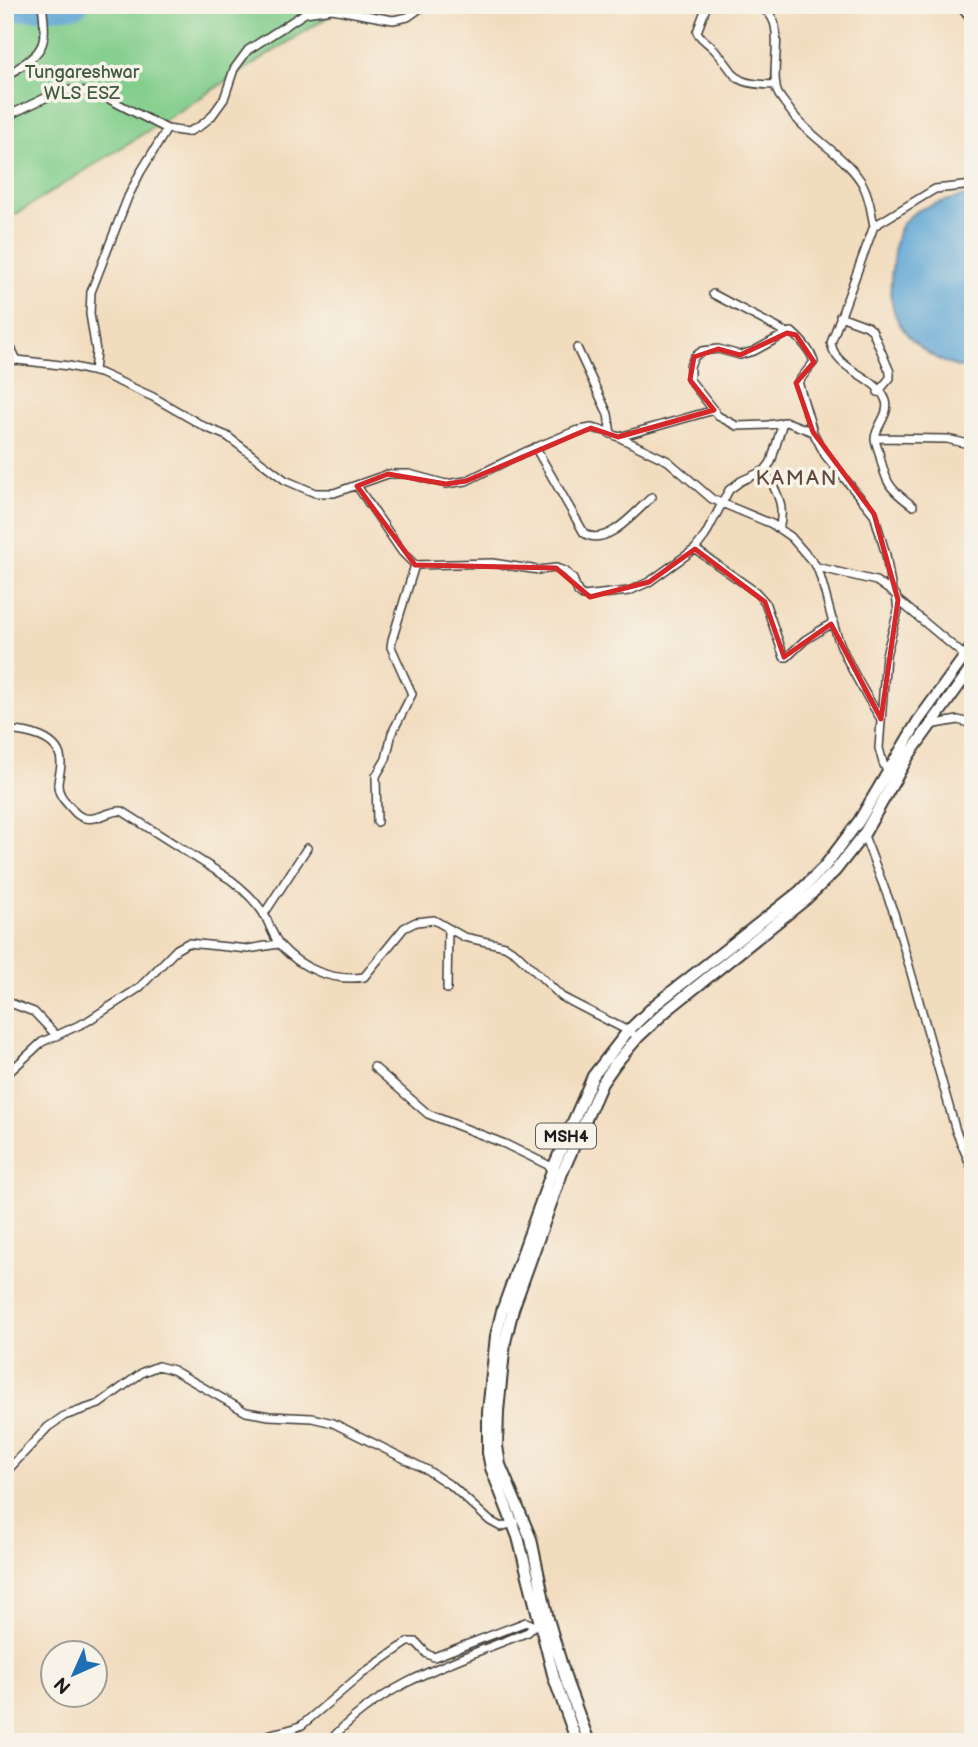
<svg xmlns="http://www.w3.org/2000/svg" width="978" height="1747" viewBox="0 0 978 1747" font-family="'Balsamiq Sans',sans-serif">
<rect width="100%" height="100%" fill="#f7f3e8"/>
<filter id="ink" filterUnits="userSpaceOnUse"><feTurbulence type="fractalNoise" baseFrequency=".0143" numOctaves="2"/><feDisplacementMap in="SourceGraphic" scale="14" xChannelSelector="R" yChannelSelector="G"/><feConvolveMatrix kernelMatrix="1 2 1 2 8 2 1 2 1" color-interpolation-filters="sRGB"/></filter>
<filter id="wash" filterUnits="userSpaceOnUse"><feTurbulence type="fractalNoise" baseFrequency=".00686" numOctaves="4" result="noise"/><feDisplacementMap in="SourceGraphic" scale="28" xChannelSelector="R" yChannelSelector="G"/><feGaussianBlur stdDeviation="1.57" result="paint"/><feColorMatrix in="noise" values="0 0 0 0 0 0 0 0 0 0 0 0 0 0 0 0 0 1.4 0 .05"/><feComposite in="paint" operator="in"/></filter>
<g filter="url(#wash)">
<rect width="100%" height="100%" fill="#f2dcbe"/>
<path fill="#83ce8c" stroke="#507554" stroke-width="2" d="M5,5H339L342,8L5,221Z"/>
<path fill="#5da5d4" stroke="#3c6078" stroke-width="2" d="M973,194V370C935,365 894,336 891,296C890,285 891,274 893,263C894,250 895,233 904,222C918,204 952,200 973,194Z"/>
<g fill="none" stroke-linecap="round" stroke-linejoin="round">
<path stroke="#5da5d4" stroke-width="14" d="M5,15L78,10L82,5"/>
</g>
</g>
<g filter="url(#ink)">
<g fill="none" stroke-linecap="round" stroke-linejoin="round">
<defs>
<path id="street" d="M707,5L697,32C701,39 707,42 713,48C741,77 727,84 776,85
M749,5C794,9 768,64 777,91C779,97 785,103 789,109C808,137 848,157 863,185C870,198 871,212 874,226
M5,78C41,50 49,53 42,5
M5,117L62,90L80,91L103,96L167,129L188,132L200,126L211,117L224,99L234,69L248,50L305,13L332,9L393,20L408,17L425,5
M713,294L787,333
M840,316L867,326L872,330L890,372V378L878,392
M5,336L17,360
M577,348L608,414L611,434
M5,361L17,360L69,366L100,373L153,397L205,427L227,436L285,480L315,493H334L388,474H409L446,484L466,481L527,451L575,431L591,428L606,431L668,461L712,499L772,524L791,537L817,567L876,581L896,595L898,611L886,655L879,748L883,763L888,773
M94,372L96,351L90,314L91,292L128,197L140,173L167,129
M813,432L787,422L768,425L737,426L718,416L690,380V366L694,357L702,351L718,349L740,355L754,351L787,333L792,332C801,340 811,351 814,362L798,382L813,432L825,455L874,514L886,555L892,591
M619,437L714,410
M875,438L947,439L973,445
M535,447L584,533C606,549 637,510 652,497
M765,470C776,492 786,504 779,529
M357,486L402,552L415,565L492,563L539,570L556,568L565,571L573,579L578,592L583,596L629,591L649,582L695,549L705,536L729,490L741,481L765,470L771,462L783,422
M913,506C887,487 887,484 879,453C878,449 875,442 875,438C876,426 890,414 886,401C877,375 836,372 831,343L874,226L935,189L973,185
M695,549L756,592L765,602L784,657H787L805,640L834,622
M817,567C826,591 830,618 839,641C850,669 865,694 881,719
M898,600L965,656
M930,725L958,720L973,724
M5,731C25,730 61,737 61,763C61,771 58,778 58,785C58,795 66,802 72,809C75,813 79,817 85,818C98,821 109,810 122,811L231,880C244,890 257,902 265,916C270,925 273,937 280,945C301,969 334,982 364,977L404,928L416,922L434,920L464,937L505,946L516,953L562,997L632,1033
M377,822L376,776L386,759L392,733L412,694L391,647L392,640L415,565
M863,833L894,913L956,1131L973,1171
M264,914L307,848
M447,989L448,928
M5,1001L34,1012L57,1036
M374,1067L428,1114L505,1144L556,1169
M5,1076L42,1042L86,1022L139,988L177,949L188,943L248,949L278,944
M961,1144L973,1140
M5,1473L48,1427L64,1416L99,1404L143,1372L158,1366L173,1370L246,1412L269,1416L312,1418L333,1423L427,1470L453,1487L490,1521L501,1527L515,1522
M254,1742C268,1731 287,1733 302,1725L362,1674L408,1642H416L427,1654L434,1657L526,1622L533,1625
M329,1742C378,1684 460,1659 528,1632L535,1625"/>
<path id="primary" d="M962,5L973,19
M577,1742L554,1678L518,1537L491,1468L488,1453V1412L496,1336L502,1311L553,1168L593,1076L628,1031L656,1004L799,892L825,866L859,821L918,721L973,645
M589,1742L567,1683L548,1619L531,1539L500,1465L497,1446L498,1411L505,1342L513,1309L562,1173L602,1083L616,1063L639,1036L666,1011L806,899L835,871L864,834L909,755L973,666"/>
</defs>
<use href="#street" stroke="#3c3934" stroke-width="10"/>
<use href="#primary" stroke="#3c3934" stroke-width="14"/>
<use href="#street" stroke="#fff" stroke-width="7"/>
<use href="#primary" stroke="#fff" stroke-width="10"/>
</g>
</g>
<path fill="none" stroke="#d62828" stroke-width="5" stroke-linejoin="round" d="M787,333L796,335L814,362L796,383L813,432L874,514L898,600L881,719L831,624L784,657L765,602L695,549L649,582L590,597L556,568L415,565L357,486L388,474L446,484L466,481L591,428L618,437L714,410L690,380L694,357L718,349L740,355Z"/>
<g text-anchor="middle" stroke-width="7" stroke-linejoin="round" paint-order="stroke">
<rect fill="#f7f3e8" stroke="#5e5c59" stroke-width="2" x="536" y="1123.5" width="60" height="25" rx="5"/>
<g font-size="16" font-weight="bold" fill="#1c1c1c">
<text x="566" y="1142">MSH4</text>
</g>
<g font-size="18" fill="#405a43" stroke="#f7f3e8">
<text x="82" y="78">Tungareshwar<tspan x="82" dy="21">WLS ESZ</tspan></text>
</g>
<g font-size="21" letter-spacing="2" fill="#624b3e" stroke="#f7f3e8">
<text x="797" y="485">KAMAN</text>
</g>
</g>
<rect width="978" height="1747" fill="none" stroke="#f7f3e8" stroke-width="28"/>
<g transform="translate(74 1674) rotate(225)"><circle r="33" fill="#f7f3e8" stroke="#9f9d96" stroke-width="2"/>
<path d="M0-5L12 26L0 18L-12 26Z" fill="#1f6fb2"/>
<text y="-10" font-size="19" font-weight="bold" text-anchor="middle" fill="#1c1c1c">N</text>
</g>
</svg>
